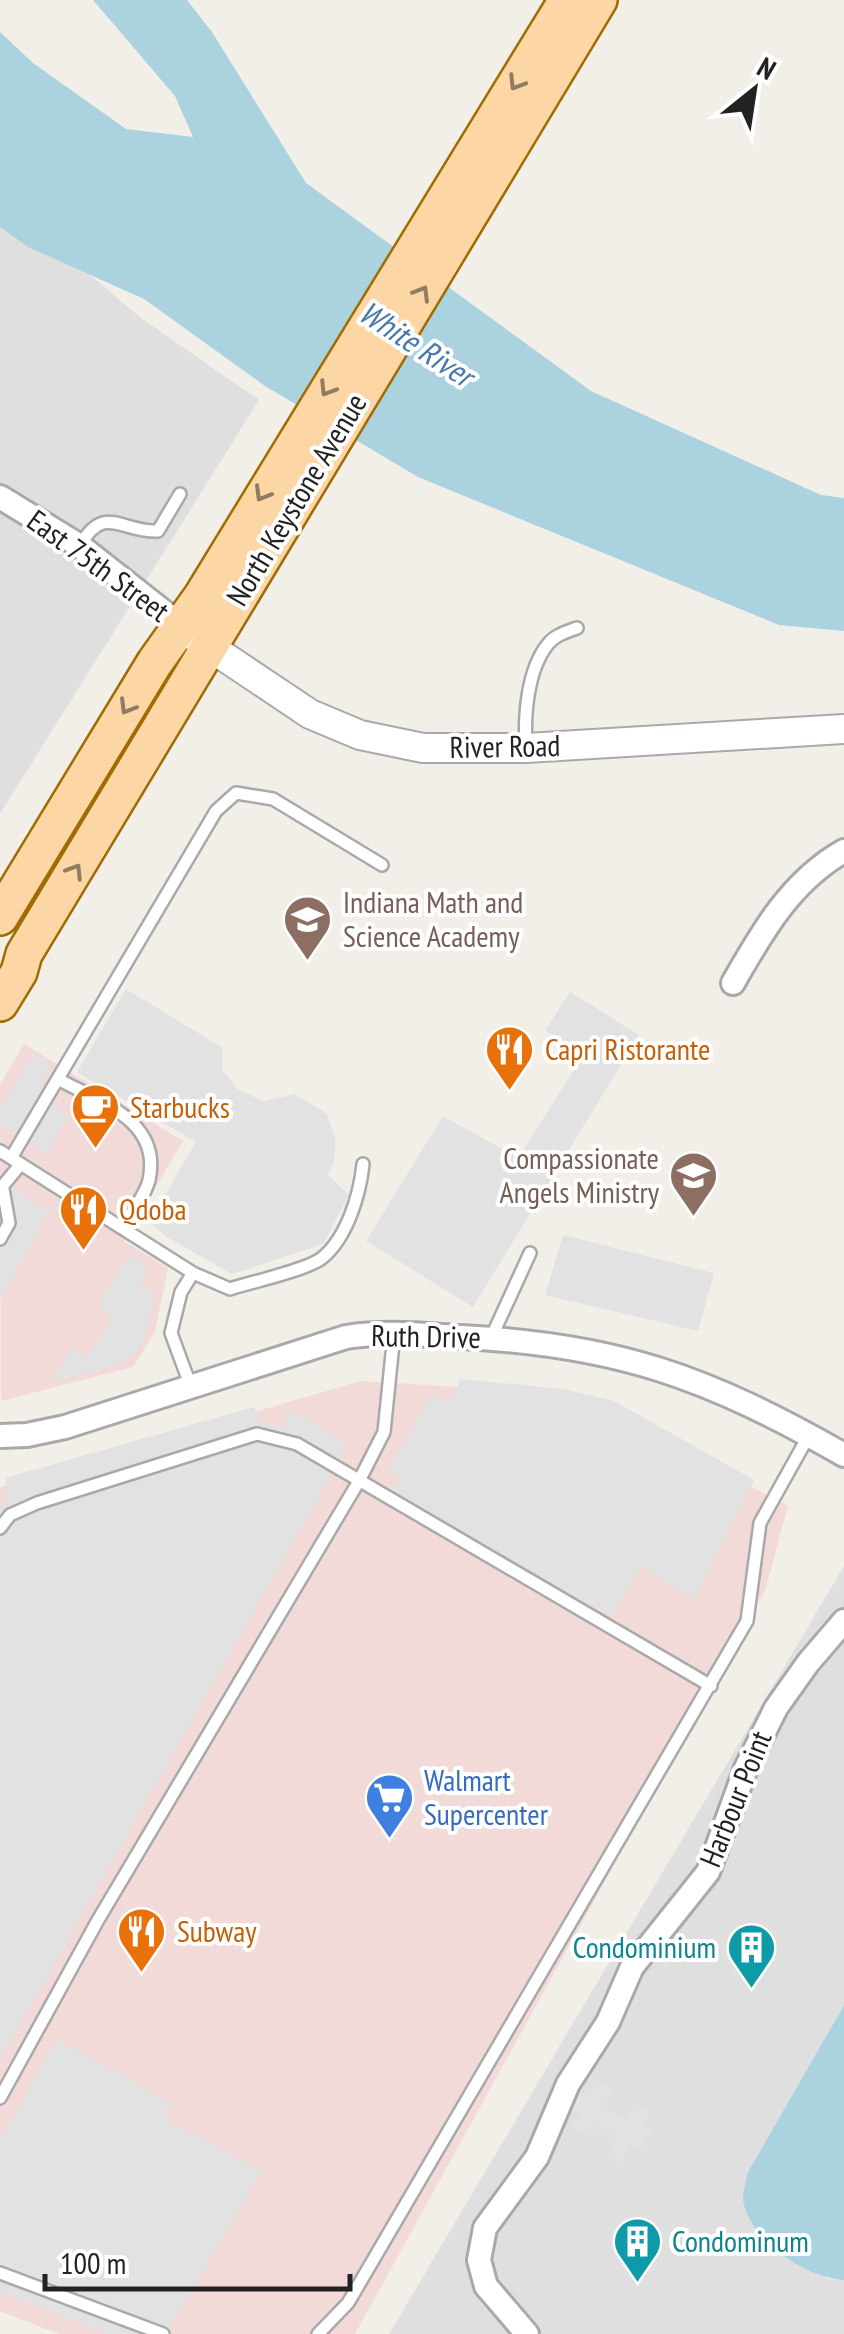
<svg xmlns="http://www.w3.org/2000/svg" width="844" height="2334" viewBox="0 0 844 2334" font-family="'PT Sans Narrow',sans-serif">
<rect width="100%" height="100%" fill="#f2efe9"/>
<path fill="#e0dfdf" d="M0,199L141,318L259,400L0,814Z
M844,1566V2005L748,2172L828,2279L844,2280V2334H389Z"/>
<path fill="#f2dad9" d="M24,1044L183,1141L124,1241L168,1268L155,1332L133,1367L1,1401L0,1084Z
M361,1381L495,1389L710,1465L788,1506L765,1591L355,2334H59L0,2311V1488L12,1482Z"/>
<path fill="#e2e2e2" d="M126,989L223,1048L222,1069L237,1089L263,1101L295,1094L327,1114L335,1137V1158L328,1175L349,1195L323,1244L232,1274L167,1237L149,1222L196,1142L77,1072Z
M570,992L639,1035L473,1307L366,1241L443,1116L518,1158L583,1056L545,1030Z
M33,1053L51,1064L39,1086L59,1099L55,1107L67,1116L47,1153L0,1125V1112Z
M0,1181L50,1211L0,1299Z
M563,1235L714,1273L698,1331L545,1295Z
M127,1257L147,1263L140,1287L155,1291L145,1337L136,1352L120,1364L50,1383L71,1349L87,1358L111,1319L108,1313L97,1306Z
M460,1379L564,1389L614,1401L754,1480L694,1598L641,1566L612,1617L394,1491L402,1479L388,1470L433,1393L445,1400L456,1397Z
M254,1407L262,1423L280,1428L290,1409L345,1443L340,1459L0,2059V1511L7,1499L6,1478Z
M57,2039L172,2104L165,2120L261,2171L166,2334H107L0,2292V2140Z
M597,2080L613,2089L604,2107L625,2120L639,2105L650,2112L644,2123L652,2129L639,2150L630,2145L620,2163L606,2156L616,2137L597,2125L588,2138L572,2127L579,2114L573,2110L565,2113L576,2087L578,2092L587,2096Z"/>
<path fill="#aad3df" d="M93,0H187L212,32L306,183L591,391L821,495L844,498V631L779,625L418,477L265,386L144,299L28,247L0,227V32L33,63L126,129L193,137L175,96Z
M844,2005V2280C806,2277 755,2244 744,2205C741,2196 746,2182 748,2172Z"/>
<g fill="none" stroke-linecap="round" stroke-linejoin="round">
<defs>
<path id="service" d="M80,546C104,502 122,533 158,531L180,494
M526,748C524,716 527,670 548,644C555,635 566,632 577,628
M58,1079C99,1102 162,1120 149,1180C145,1196 131,1213 122,1228
M0,1151L193,1273
M11,1158L216,811L236,793L273,799L382,865
M0,1189L21,1164
M0,1239L9,1223L3,1189
M491,1338L530,1253
M191,1387L171,1333L181,1292L193,1273L230,1289C251,1282 307,1270 322,1258C347,1238 360,1194 363,1164
M0,1528L10,1515L37,1503L257,1434L297,1444L711,1686
M0,2098L98,1920L359,1481L384,1432L394,1334
M0,2273L163,2334
M318,2334L348,2303L747,1621L760,1523L809,1435"/>
<path id="minor" d="M0,497L80,546L188,631
M733,983C762,932 791,881 844,851
M0,1436L27,1435L65,1427L346,1337C385,1331 423,1335 461,1337C617,1344 709,1378 844,1455
M527,2334L486,2286L479,2260L485,2228L537,2157L568,2084L608,2022L632,1967L708,1872L746,1768L776,1708L808,1663L844,1621"/>
<path id="tertiary" d="M195,637L310,714L360,735L423,748H526L844,729"/>
<path id="primary" d="M0,917L155,662L202,596L567,0
M0,1003L19,972L24,954L599,0"/>
</defs>
<use href="#service" stroke="#a9a9a9" stroke-width="16"/>
<use href="#minor" stroke="#a9a9a9" stroke-width="28"/>
<use href="#tertiary" stroke="#a9a9a9" stroke-width="32"/>
<use href="#primary" stroke="#a06b00" stroke-width="40"/>
<use href="#service" stroke="#fff" stroke-width="11"/>
<use href="#minor" stroke="#fff" stroke-width="22"/>
<use href="#tertiary" stroke="#fff" stroke-width="28"/>
<use href="#primary" stroke="#fcd6a4" stroke-width="35"/>
</g>
<defs><path id="oneway-chevron" d="M-2-3.5L2.5 0L-2 3.5" fill="none" stroke-width="1.6" stroke-linecap="round" stroke-linejoin="round" transform="scale(2.5)"/></defs>
<g stroke="#8f7c63">
<use href="#oneway-chevron" transform="translate(516 83) rotate(122)"/>
<use href="#oneway-chevron" transform="translate(422 293) rotate(-59)"/>
<use href="#oneway-chevron" transform="translate(327 389) rotate(122)"/>
<use href="#oneway-chevron" transform="translate(262 494) rotate(121)"/>
<use href="#oneway-chevron" transform="translate(127 707) rotate(121)"/>
<use href="#oneway-chevron" transform="translate(75 871) rotate(-58)"/>
</g>
<defs>
<symbol id="school-pin" viewBox="-11 -11 22 30"><path d="M0 17L-7.5 6A9.5 9.5 0 1 1 7.5 6Z" fill="#8d6e63" stroke="#fff"/><path d="M0-5L7-2L0 1L-7-2ZM-4 1L0 2.5L4 1V4Q0 6-4 4Z" fill="#fff"/></symbol>
<symbol id="restaurant-pin" viewBox="-11 -11 22 30"><path d="M0 17L-7.5 6A9.5 9.5 0 1 1 7.5 6Z" fill="#e8710a" stroke="#fff"/><path d="M-5-6h1v4h1v-4h1v4h1v-4h1v5L-1.5 .5V6h-2V.5L-5-1ZM5-6V6H3V1.5H1.5Q1.5-4 5-6Z" fill="#fff"/></symbol>
<symbol id="cafe-pin" viewBox="-11 -11 22 30"><path d="M0 17L-7.5 6A9.5 9.5 0 1 1 7.5 6Z" fill="#e8710a" stroke="#fff"/><path d="M-5.5-4.5H6V0H3Q3 3.5 0 3.5H-2.5Q-5.5 3.5-5.5 0ZM3-3.2v2h1.7v-2ZM-6 4.5H4V6H-6Z" fill="#fff"/></symbol>
<symbol id="supermarket-pin" viewBox="-11 -11 22 30"><path d="M0 17L-7.5 6A9.5 9.5 0 1 1 7.5 6Z" fill="#3f7fe0" stroke="#fff"/><path d="M-6-5.5h2.5l.6 2H6L4.5 2H-2.5L-4.4-4H-6ZM-1.5 3.2a1.3 1.3 0 1 0 .1 0ZM3 3.2a1.3 1.3 0 1 0 .1 0Z" fill="#fff"/></symbol>
<symbol id="building-pin" viewBox="-11 -11 22 30"><path d="M0 17L-7.5 6A9.5 9.5 0 1 1 7.5 6Z" fill="#0f9aa8" stroke="#fff"/><path d="M-4-6H4V6H1V3H-1V6H-4ZM-2.5-4.3h1.7v1.8h-1.7ZM.8-4.3h1.7v1.8H.8ZM-2.5-1h1.7V.8h-1.7ZM.8-1h1.7V.8H.8Z" fill="#fff"/></symbol>
</defs>
<g fill-rule="evenodd">
<use href="#school-pin" x="280" y="892" width="55" height="75"/>
<use href="#restaurant-pin" x="482" y="1022" width="55" height="75"/>
<use href="#cafe-pin" x="68" y="1080" width="55" height="75"/>
<use href="#school-pin" x="666" y="1148" width="55" height="75"/>
<use href="#restaurant-pin" x="56" y="1182" width="55" height="75"/>
<use href="#supermarket-pin" x="362" y="1770" width="55" height="75"/>
<use href="#restaurant-pin" x="114" y="1904" width="55" height="75"/>
<use href="#building-pin" x="724" y="1920" width="55" height="75"/>
<use href="#building-pin" x="610" y="2214" width="55" height="75"/>
</g>
<g text-anchor="middle" stroke-width="8" stroke-linejoin="round" paint-order="stroke">
<g font-size="30" fill="#222" stroke="#fff">
<text transform="translate(297 500) rotate(-59)" y="10">North Keystone Avenue</text>
<text transform="translate(98 566) rotate(36)" y="10">East 75th Street</text>
<text transform="translate(505 747) rotate(-1)" y="10">River Road</text>
<text transform="translate(426 1337) rotate(1)" y="10">Ruth Drive</text>
<text transform="translate(736 1799) rotate(-68)" y="10">Harbour Point</text>
</g>
<g font-size="30" fill="#785e54" stroke="#fff" text-anchor="start">
<text x="343" y="913">Indiana Math and<tspan x="343" dy="34">Science Academy</tspan></text>
<text x="659" y="1169" text-anchor="end">Compassionate<tspan x="659" dy="34">Angels Ministry</tspan></text>
</g>
<g font-size="30" fill="#c56008" stroke="#fff" text-anchor="start">
<text x="545" y="1060">Capri Ristorante</text>
<text x="130" y="1118">Starbucks</text>
<text x="119" y="1220">Qdoba</text>
<text x="177" y="1942">Subway</text>
</g>
<g font-size="30" fill="#366cbe" stroke="#fff" text-anchor="start">
<text x="424" y="1791">Walmart<tspan x="424" dy="34">Supercenter</tspan></text>
</g>
<g font-size="30" fill="#0d838f" stroke="#fff" text-anchor="end">
<text x="716" y="1958">Condominium</text>
<text x="672" y="2252" text-anchor="start">Condominum</text>
</g>
<g font-size="32" font-style="italic" fill="#4a7aab" stroke="#fff">
<text transform="translate(416 344) rotate(33)" y="11">White River</text>
</g>
</g>
<g transform="translate(754 90) rotate(30)" stroke="#ffffff" stroke-width="8" paint-order="stroke">
<path d="M0-8L18 38L0 25L-18 38Z" fill="#222222"/>
<text y="-15" font-size="28" font-weight="bold" text-anchor="middle" fill="#222222">N</text>
</g>
<path d="M45 2274v15h305v-15" fill="none" stroke="#222222" stroke-width="5"/>
<text x="60" y="2274" font-size="30" fill="#222222" stroke="#ffffff" stroke-width="8" paint-order="stroke">100 m</text>
</svg>
